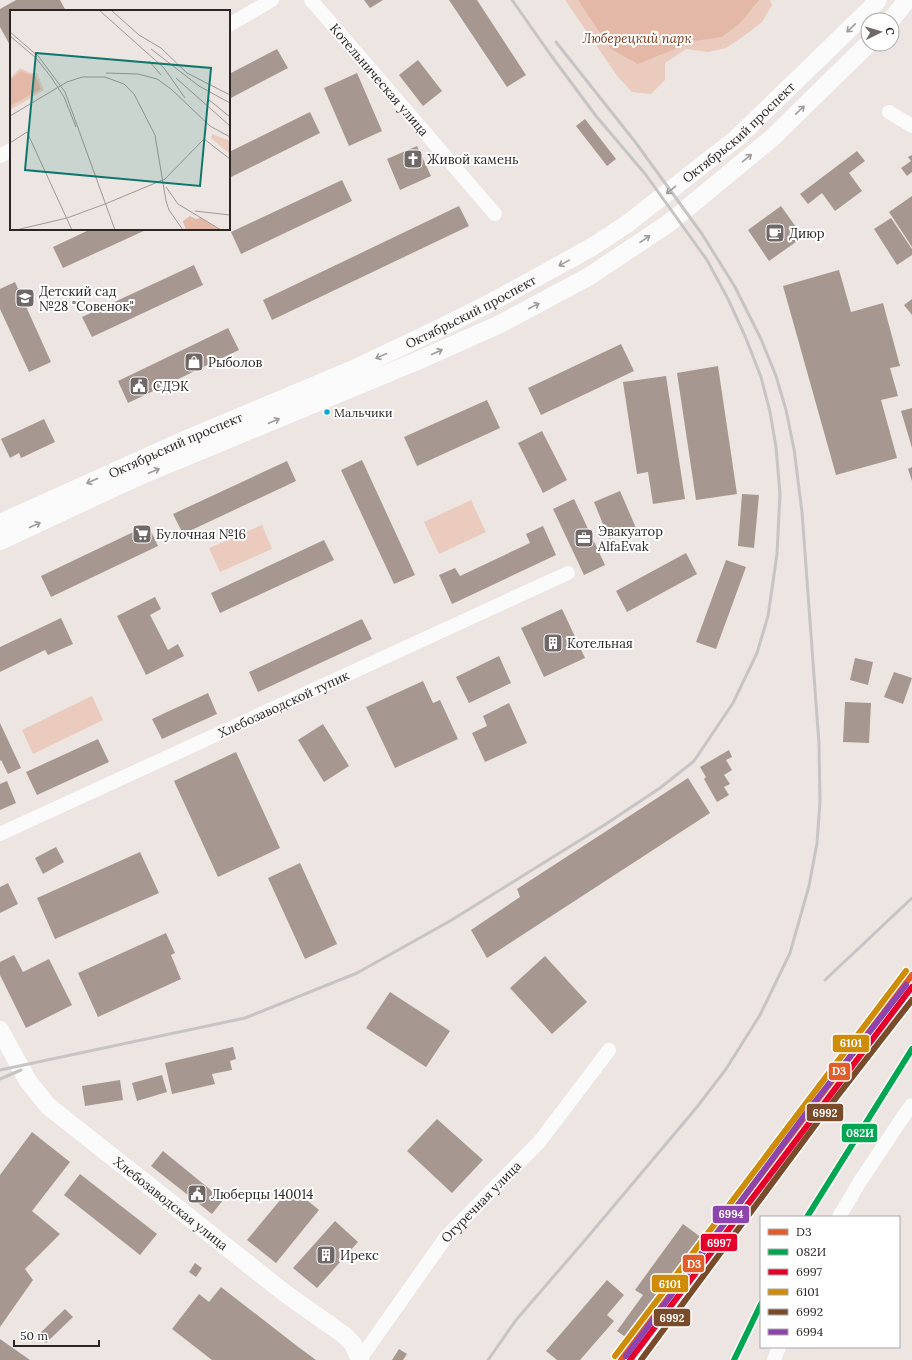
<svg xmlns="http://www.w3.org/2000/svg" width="912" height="1360" viewBox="0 0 912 1360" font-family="Lora,serif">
<rect width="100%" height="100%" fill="#ede5e2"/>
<path fill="#eacbbe" d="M565,0H770L772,5L762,22L748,33L726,48L708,52L686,49L665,63V80L651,94L632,92L618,77Z
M471,500L486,532L439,554L424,522Z
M262,525L272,549L220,572L209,548Z
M92,696L103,720L33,754L22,730Z"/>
<path fill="#e3b8a7" d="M578,0H759L740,23L722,37L694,41L638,64L611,49Z"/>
<path fill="#a79791" d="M16,0H60L66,11H11V47L0,27V9Z
M364,0H383L370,8Z
M449,0H477L526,75L507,87Z
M277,49L288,68L229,99V74Z
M418,60L442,91L423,106L399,75Z
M357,73L382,131L349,146L324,88Z
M310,112L320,133L229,178V152Z
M585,119L616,159L607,166L576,126Z
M417,146L431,176L400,190L387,159Z
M857,151L865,161L849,173L862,191L835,211L822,193L808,204L800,194Z
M912,155V172L907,176L901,168L911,161L908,157Z
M342,180L352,201L241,254L231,232Z
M912,196V247L889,212Z
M459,206L469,226L272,320L263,300Z
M781,206L803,237L769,261L748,230Z
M891,218L912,249V255L897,265L874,229Z
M91,229H148L63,268L53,247Z
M194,265L203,285L92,337L82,317Z
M839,270L851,312L883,303L900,366L890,368L898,396L881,400L897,458L836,475L783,286Z
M15,282L51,362L29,372L0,309V289Z
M912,299V315L904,305Z
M228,328L239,350L128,403L118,381Z
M621,344L634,371L541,415L528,388Z
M718,366L737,494L696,500L677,373Z
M666,376L685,499L653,504L648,472L637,474L623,382Z
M487,400L500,428L417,466L404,437Z
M912,408V448L901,411Z
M44,419L55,442L21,458L19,453L10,458L1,439Z
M542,431L567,480L543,493L518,443Z
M362,460L415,575L394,584L341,470Z
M287,461L296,481L183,534L173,514Z
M912,467V481L908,469Z
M620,491L636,528L609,539L594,502Z
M742,494L759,495L754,548L738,546Z
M574,499L605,565L584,575L553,509Z
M148,525L158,546L51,597L41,576Z
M543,526L556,555L452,604L439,575L455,568L460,576L530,543L526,534Z
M324,540L334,560L220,613L211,593Z
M686,553L697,574L627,612L616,591Z
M726,560L746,567L716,649L696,642Z
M155,597L161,609L150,615L168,650L178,644L184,656L146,675L117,616Z
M562,609L585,658L544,677L521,628Z
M61,618L73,644L48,655L45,650L0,672V647Z
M362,619L372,639L258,692L249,672Z
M499,656L511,683L469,703L456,677Z
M855,658L873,662L868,685L850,680Z
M894,672L912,678L903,704L884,697Z
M423,681L433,703L440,700L458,739L395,768L366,707Z
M208,693L217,714L162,739L152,719Z
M845,702L871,703L869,743L843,742Z
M509,703L527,743L485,762L472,733L487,726L483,716Z
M0,723L21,768L8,774L1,760L0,761Z
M323,724L349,766L324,782L298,740Z
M98,739L109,762L37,795L26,772Z
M729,750L732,757L726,760L732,770L724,775L730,784L724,787L729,795L717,802L704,779L706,777L700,767Z
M236,752L280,848L218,877L174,781Z
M688,778L710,813L487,958L471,930L520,897L517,889Z
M7,781L16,803L0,810V784Z
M56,847L64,862L43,874L35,858Z
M140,852L159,893L55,939L37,898Z
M300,863L337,944L305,959L268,878Z
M8,883L18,904L0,913V887Z
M166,933L175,953L171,955L181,979L98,1017L78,973Z
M14,955L23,972L49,959L72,1005L26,1028L0,975V962Z
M545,956L587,1002L552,1034L510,988Z
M390,992L450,1031L426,1067L366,1028Z
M233,1047L236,1059L230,1061L232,1070L212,1074L215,1084L172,1094L165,1063Z
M162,1075L167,1092L137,1101L132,1083Z
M120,1080L123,1100L85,1106L82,1086Z
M437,1119L483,1160L452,1193L407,1151Z
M32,1132L70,1162L32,1211L60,1234L25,1269L33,1280L0,1327V1175Z
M163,1151L223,1200L212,1214L151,1166Z
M80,1174L157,1234L140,1255L64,1195Z
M291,1187L319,1210L276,1263L247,1240Z
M335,1221L358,1242L317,1288L293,1268Z
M683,1224L702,1238L628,1339L617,1331L643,1295L635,1290Z
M195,1263L202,1268L196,1277L189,1272Z
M607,1280L624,1295L607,1315L614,1321L580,1360H557L546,1351Z
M221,1287L297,1346L316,1360H212L172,1329L199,1294L209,1302Z
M65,1309L73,1317L46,1343L38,1335Z
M0,1339L30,1360H0Z
M399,1349L407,1354L403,1360H392Z"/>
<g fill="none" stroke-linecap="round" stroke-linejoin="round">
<g stroke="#fcfbfb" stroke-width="14">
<path id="s1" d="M311,0L495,214"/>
<path d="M229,25L272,0"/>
<path d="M889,112L912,126"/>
<path d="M0,156L11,150"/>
<path id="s2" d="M0,834L568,573"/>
<path d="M839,1217L859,1183L907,1111L912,1105"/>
<path id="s3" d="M360,1359L446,1237L540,1141L609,1050"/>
<path d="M774,1360L779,1347"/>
</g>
<g stroke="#fcfbfb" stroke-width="18">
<path d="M891,20L907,0"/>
<path id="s4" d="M0,523L189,438L356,368L432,332L492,302L592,247L627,224L737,138L870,9L878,0"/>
<path d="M0,541L135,478L415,362L500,324L588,277L669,223L772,138L868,44"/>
<path id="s5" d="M0,1030L28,1081L48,1106L286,1294L344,1335L353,1344L360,1360"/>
</g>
<path stroke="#c7c5c4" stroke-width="3" d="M825,980L912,898
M0,1070L245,1018L357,973L450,921L606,824L660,788L694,761L733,703L757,653L768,616L777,554L780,494L776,447L770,412L761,377L745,336L728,299L707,260L646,175L596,116L550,54L512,0
M0,1079L21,1070
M488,1360L516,1320L586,1239L697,1107L726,1069L760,1015L790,953L809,886L817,843L820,802L819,744L802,512L794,449L786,410L776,376L761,339L735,287L702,234L636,143L556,42"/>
<defs>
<path id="rail-1" d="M621,1360L912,975"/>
<path id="rail-2" d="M807,1217L912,1049
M734,1360L761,1304"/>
<path id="rail-3" d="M630,1360L912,987"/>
<path id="rail-4" d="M615,1356L906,971"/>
<path id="rail-5" d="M641,1360L822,1116L912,1000"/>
<path id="rail-6" d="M626,1356L810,1108L906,985"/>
</defs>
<use href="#rail-1" stroke="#fff" stroke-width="9"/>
<use href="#rail-2" stroke="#fff" stroke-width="9"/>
<use href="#rail-3" stroke="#fff" stroke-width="9"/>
<use href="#rail-4" stroke="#fff" stroke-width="9"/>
<use href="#rail-5" stroke="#fff" stroke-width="9"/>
<use href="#rail-6" stroke="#fff" stroke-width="9"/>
<use href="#rail-1" stroke="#e15d29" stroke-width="6"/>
<use href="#rail-2" stroke="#00a651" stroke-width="6"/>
<use href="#rail-3" stroke="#e4002b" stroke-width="6"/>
<use href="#rail-4" stroke="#ce8c07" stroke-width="6"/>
<use href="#rail-5" stroke="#7a4b2a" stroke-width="6"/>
<use href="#rail-6" stroke="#8e44ad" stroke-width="6"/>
</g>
<defs><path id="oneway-shaft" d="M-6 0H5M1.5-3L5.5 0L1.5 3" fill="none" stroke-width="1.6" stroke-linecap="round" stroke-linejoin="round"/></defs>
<g stroke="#9e9b9a">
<use href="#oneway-shaft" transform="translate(851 28) rotate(136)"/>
<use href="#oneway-shaft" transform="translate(800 110) rotate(-44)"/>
<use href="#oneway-shaft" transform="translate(747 158) rotate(-40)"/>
<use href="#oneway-shaft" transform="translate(671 190) rotate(141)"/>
<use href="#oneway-shaft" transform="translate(645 239) rotate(-35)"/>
<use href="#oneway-shaft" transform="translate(564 263) rotate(151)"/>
<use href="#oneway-shaft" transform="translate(534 306) rotate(-28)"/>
<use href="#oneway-shaft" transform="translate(437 352) rotate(-24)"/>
<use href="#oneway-shaft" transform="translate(381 356) rotate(155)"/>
<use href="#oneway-shaft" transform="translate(274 421) rotate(-23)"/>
<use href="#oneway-shaft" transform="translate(154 471) rotate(-23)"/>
<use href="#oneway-shaft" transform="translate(92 481) rotate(156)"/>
<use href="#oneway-shaft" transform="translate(35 525) rotate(-25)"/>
</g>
<defs>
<symbol id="church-square" viewBox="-11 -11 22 22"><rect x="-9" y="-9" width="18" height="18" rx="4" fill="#6f6866" stroke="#fff"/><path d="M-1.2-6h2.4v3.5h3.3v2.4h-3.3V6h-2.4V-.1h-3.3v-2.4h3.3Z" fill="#fff"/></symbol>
<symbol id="cafe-square" viewBox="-11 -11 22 22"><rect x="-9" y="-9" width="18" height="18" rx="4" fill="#6f6866" stroke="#fff"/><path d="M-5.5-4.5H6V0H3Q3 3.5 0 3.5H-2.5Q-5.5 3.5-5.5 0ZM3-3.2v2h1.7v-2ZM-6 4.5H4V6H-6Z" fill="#fff"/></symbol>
<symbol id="school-square" viewBox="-11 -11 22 22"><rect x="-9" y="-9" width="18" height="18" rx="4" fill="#6f6866" stroke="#fff"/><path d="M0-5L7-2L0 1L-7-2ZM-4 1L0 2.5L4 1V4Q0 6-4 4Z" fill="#fff"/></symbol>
<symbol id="shop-square" viewBox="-11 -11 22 22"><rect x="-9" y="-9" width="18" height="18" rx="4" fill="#6f6866" stroke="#fff"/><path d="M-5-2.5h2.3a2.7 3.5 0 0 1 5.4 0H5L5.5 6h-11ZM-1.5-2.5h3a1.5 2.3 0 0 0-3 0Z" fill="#fff"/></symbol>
<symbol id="civic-square" viewBox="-11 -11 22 22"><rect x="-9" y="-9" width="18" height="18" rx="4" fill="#6f6866" stroke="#fff"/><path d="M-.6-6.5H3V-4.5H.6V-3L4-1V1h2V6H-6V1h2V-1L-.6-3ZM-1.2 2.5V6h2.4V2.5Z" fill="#fff"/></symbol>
<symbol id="supermarket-square" viewBox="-11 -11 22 22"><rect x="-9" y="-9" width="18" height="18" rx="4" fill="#6f6866" stroke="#fff"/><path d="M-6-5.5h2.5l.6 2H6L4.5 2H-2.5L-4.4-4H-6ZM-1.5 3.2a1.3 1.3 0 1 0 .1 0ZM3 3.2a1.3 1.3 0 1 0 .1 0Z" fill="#fff"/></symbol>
<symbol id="office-square" viewBox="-11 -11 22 22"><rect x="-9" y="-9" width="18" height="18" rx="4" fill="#6f6866" stroke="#fff"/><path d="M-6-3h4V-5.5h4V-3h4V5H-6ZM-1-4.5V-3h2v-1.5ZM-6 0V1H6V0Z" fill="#fff"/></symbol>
<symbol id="building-square" viewBox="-11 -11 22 22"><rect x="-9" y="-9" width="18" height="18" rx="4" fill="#6f6866" stroke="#fff"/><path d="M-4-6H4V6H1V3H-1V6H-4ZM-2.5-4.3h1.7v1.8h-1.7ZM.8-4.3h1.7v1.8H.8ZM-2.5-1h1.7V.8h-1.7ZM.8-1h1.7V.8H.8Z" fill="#fff"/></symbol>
</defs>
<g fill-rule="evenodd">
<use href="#church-square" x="402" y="148" width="22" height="22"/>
<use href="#cafe-square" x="764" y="222" width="22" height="22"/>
<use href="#school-square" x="14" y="287" width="22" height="22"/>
<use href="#shop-square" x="183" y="351" width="22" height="22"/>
<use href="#civic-square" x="128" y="375" width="22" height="22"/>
<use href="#supermarket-square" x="131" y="523" width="22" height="22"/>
<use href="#office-square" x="573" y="527" width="22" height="22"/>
<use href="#building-square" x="542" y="632" width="22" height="22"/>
<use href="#civic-square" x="186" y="1183" width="22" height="22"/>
<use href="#building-square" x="315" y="1244" width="22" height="22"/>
</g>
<circle fill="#00a9ce" stroke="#fff" stroke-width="1.5" cx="327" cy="412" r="3.5"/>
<g text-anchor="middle" stroke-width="4" stroke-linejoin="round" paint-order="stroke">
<g font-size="12" fill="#2b2523" stroke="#fff" text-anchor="start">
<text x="334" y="417">Мальчики</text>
</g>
<g font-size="13" font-style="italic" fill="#783719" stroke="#fff">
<text x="637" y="43">Люберецкий парк</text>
</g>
<g font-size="13" fill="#2b2523" stroke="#fff">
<text dy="5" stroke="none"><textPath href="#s1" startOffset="105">Котельническая улица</textPath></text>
<text dy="5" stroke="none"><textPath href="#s4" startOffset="840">Октябрьский проспект</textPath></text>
<text dy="5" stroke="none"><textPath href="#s4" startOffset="516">Октябрьский проспект</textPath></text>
<text dy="5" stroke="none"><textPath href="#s4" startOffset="192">Октябрьский проспект</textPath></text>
<text dy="5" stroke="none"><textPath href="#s2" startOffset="312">Хлебозаводской тупик</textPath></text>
<text dy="5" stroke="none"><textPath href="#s3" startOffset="199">Огуречная улица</textPath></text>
<text dy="5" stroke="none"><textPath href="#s5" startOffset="247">Хлебозаводская улица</textPath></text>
</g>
<g font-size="13" fill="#2b2523" stroke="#fff" text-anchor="start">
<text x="427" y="164">Живой камень</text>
<text x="789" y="238">Диюр</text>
<text x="39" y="296">Детский сад<tspan x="39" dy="15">№28 "Совенок"</tspan></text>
<text x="208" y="367">Рыболов</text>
<text x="153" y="391">СДЭК</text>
<text x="598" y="536">Эвакуатор<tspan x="598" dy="15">AlfaEvak</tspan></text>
<text x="156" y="539">Булочная №16</text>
<text x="567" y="648">Котельная</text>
<text x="211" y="1199">Люберцы 140014</text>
<text x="340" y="1260">Ирекс</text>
</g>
</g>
<g transform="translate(10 10)">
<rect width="220" height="220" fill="#ede5e2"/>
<path d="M10,58L21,63H27L34,80L0,100V68ZM202,124L220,131V144L201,128Z" fill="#eacbbe"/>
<path d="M11,61L21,65L24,63L31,79L0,96V70ZM180,206L186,209L191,208L210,220H176L173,211Z" fill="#e3b8a7"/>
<path fill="none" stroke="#9f9896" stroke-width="1" d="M89,0L154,58L175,88M101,0L129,25L151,38L177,63L220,85M0,22L29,47L55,82L105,220M0,26L26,48L41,67L54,87L66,117M141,39L189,76L220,93M139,51L151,65M96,63L128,64L147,69L161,79L200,116L220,127M166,68L220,116M198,89L220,107M0,106L57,72L72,67H95L114,74L124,84L145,125L156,191L159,200L173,220M0,133L17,122L62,220M156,177L168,194L211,220M95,194L155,169L194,129L220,149M185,201L220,205M6,220L57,208L95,194"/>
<path fill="#0f766e" fill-opacity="0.15" stroke="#0f766e" stroke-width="2" d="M26,43L201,58L190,176L15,160Z"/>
<rect width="220" height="220" fill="none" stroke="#2b2523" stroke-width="2"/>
</g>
<g stroke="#fff" stroke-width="1.5">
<rect x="832" y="1034" width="38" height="19" rx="4" fill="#ce8c07"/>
<rect x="828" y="1062" width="23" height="19" rx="4" fill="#e15d29"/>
<rect x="806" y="1103" width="38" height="19" rx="4" fill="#7a4b2a"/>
<rect x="841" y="1123" width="37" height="20" rx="4" fill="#00a651"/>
<rect x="712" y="1205" width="38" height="19" rx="4" fill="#8e44ad"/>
<rect x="700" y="1233" width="38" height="19" rx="4" fill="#e4002b"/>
<rect x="682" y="1254" width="23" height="19" rx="4" fill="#e15d29"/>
<rect x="651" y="1274" width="38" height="19" rx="4" fill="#ce8c07"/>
<rect x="653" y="1308" width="38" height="19" rx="4" fill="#7a4b2a"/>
</g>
<g font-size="11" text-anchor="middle" font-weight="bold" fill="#fff">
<text x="851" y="1047">6101</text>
<text x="839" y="1075">D3</text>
<text x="825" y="1117">6992</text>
<text x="860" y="1137">082И</text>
<text x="731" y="1218">6994</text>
<text x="719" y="1247">6997</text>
<text x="694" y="1268">D3</text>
<text x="670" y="1288">6101</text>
<text x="672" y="1322">6992</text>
</g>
<rect x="760" y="1216" width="140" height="132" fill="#ffffff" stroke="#aaa8a7"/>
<rect x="768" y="1229" width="20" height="6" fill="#e15d29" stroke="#aaa8a7"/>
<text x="796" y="1236" font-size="12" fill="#2b2523">D3</text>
<rect x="768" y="1249" width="20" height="6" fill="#00a651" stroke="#aaa8a7"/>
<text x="796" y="1256" font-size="12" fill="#2b2523">082И</text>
<rect x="768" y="1269" width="20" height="6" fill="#e4002b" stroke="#aaa8a7"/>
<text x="796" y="1276" font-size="12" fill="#2b2523">6997</text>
<rect x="768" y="1289" width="20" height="6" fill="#ce8c07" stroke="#aaa8a7"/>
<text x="796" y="1296" font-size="12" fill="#2b2523">6101</text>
<rect x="768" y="1309" width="20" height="6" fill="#7a4b2a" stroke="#aaa8a7"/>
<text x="796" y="1316" font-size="12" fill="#2b2523">6992</text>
<rect x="768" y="1329" width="20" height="6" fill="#8e44ad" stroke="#aaa8a7"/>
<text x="796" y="1336" font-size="12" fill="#2b2523">6994</text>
<g transform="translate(880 32) rotate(85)"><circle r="19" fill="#ffffff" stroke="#aaa8a7"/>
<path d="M0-3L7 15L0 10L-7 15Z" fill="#6f6866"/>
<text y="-6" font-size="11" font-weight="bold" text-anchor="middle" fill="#2b2523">С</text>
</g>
<path d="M14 1340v6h85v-6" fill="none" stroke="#2b2523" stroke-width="2"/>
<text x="20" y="1340" font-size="12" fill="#2b2523" stroke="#ffffff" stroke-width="3" paint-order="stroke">50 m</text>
</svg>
